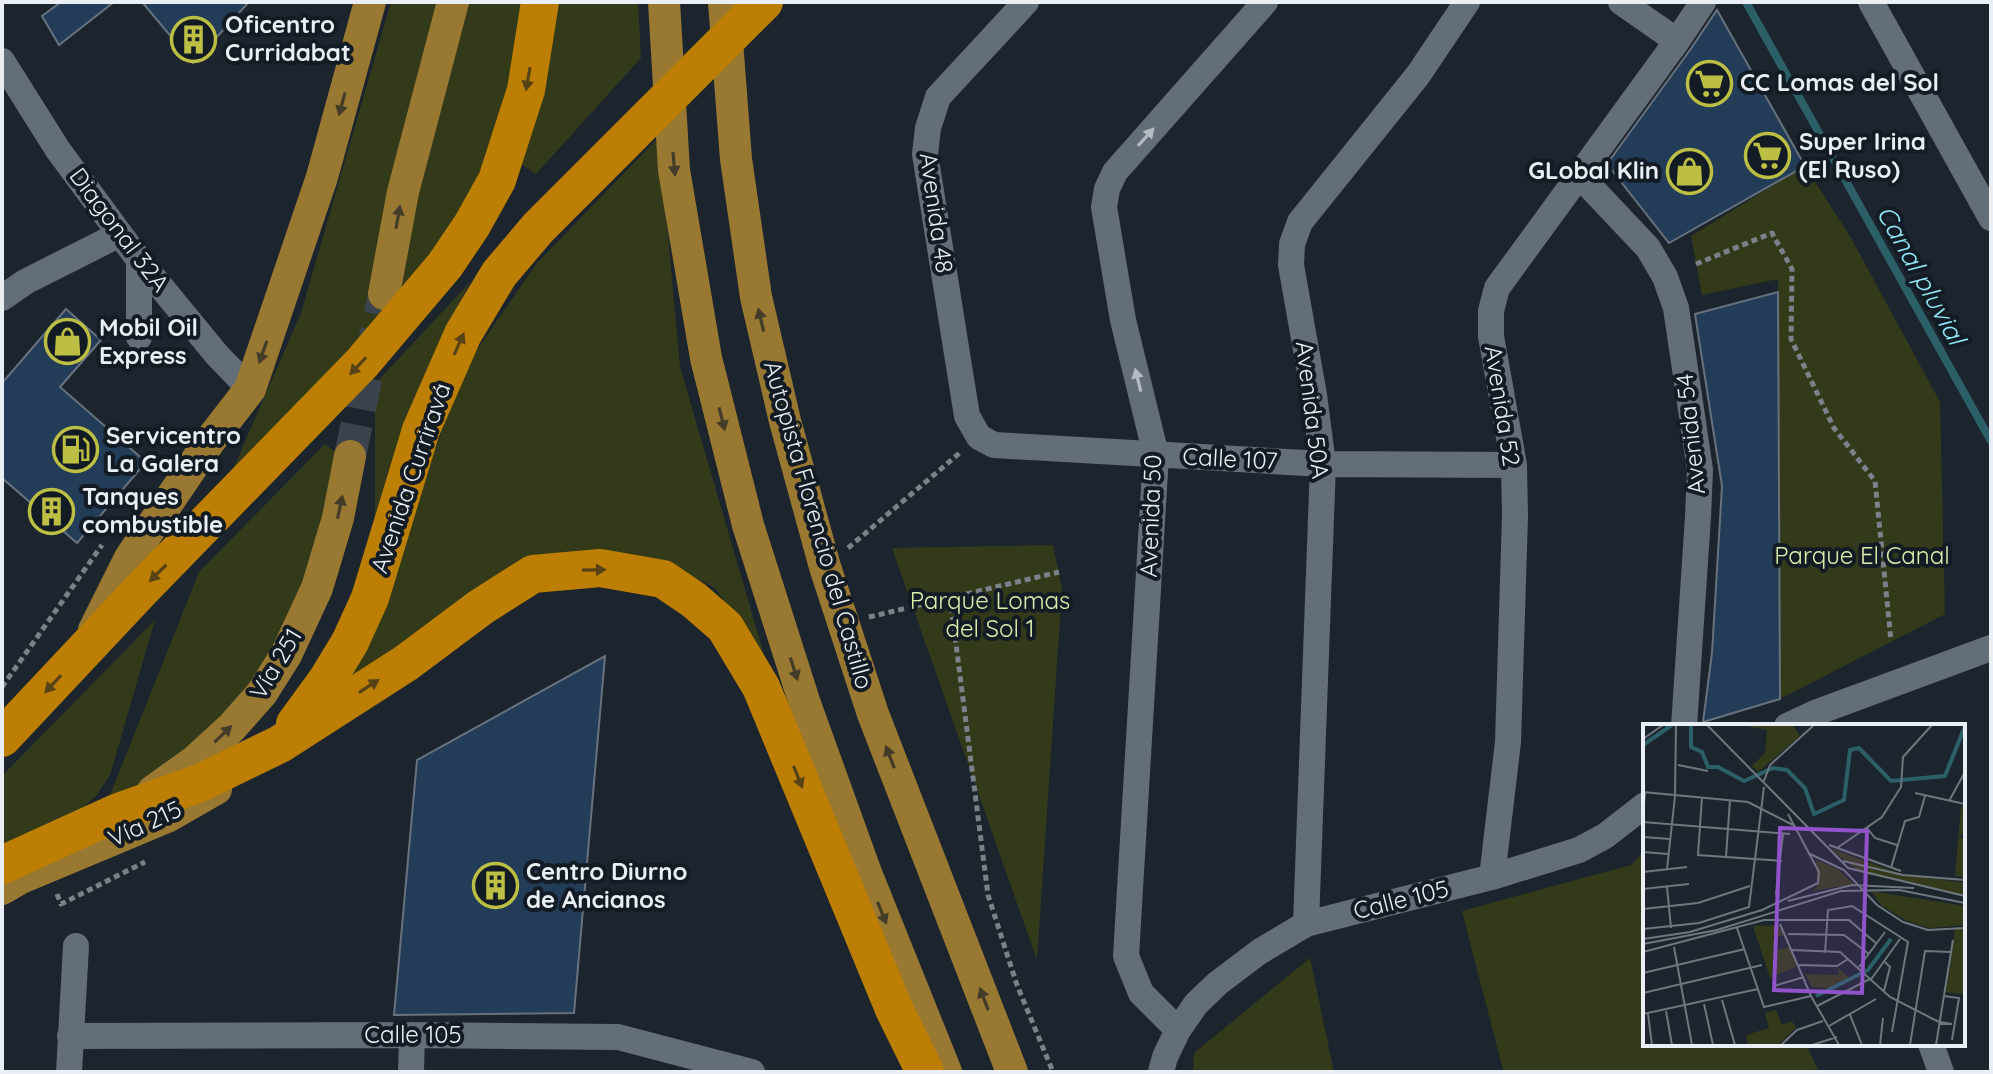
<svg xmlns="http://www.w3.org/2000/svg" width="1993" height="1074" viewBox="0 0 1993 1074" font-family="Quicksand,sans-serif">
<rect width="100%" height="100%" fill="#1c252e"/>
<path fill="#333a1a" d="M391,2H525L517,63L492,158L451,234L223,492L301,313Z
M548,2H638L641,58L536,174L518,162Z
M659,137L680,367L765,658L715,588L663,561L600,552L539,554L324,711L423,481L467,364L537,263Z
M1805,166L1851,238L1940,402L1945,614L1780,699L1778,279L1702,295L1691,236Z
M471,281L440,342L391,462L375,516V384Z
M325,444L341,456L296,617L219,731L125,799L110,795L199,572Z
M1053,545L1062,589L1037,960L892,548Z
M155,620L110,775L96,796L72,818L2,854V776Z
M1645,850V1044H1806L1819,1072H1496L1503,1070L1462,911L1631,865Z
M1310,958L1334,1072H1193L1194,1053Z"/>
<g fill="none" stroke-linecap="round" stroke-linejoin="round">
<path stroke="#2c6068" stroke-width="8" d="M1746,2L1991,441"/>
</g>
<path fill="#233c57" stroke="#68727e" stroke-width="2" d="M61,2H114L59,45L42,16Z
M142,2H249L193,63Z
M1717,10L1805,166L1669,243L1607,164L1690,50Z
M1778,292L1780,699L1703,722L1712,653L1722,486L1695,314Z
M66,309L101,340L60,387L146,462L77,543L2,478V383Z
M605,656L574,1013L394,1015L417,760Z"/>
<g fill="none" stroke-linecap="round" stroke-linejoin="round">
<path stroke="#3b434c" stroke-width="32" stroke-dasharray="32 16" stroke-linecap="butt" d="M350,456L384,294"/>
<path stroke="#7a8189" stroke-width="5" stroke-dasharray="6 4" stroke-linecap="butt" d="M1696,264L1772,233L1792,269L1791,339L1834,428L1875,481L1891,641
M848,548L962,451
M950,597L988,895L1017,985L1053,1072
M869,617L1059,572
M2,687L102,545
M57,894L61,904L145,862"/>
<path stroke="#646e79" stroke-width="26" d="M1026,2L938,97L928,128L925,154L967,416L979,437L994,445L1323,464L1514,465
M1621,2L1677,41
M1871,2L1991,218
M2,61L58,150L139,260L217,355L250,389
M1580,176L1648,248L1665,277L1676,308L1700,470L1698,517L1684,726
M2,298L25,282L120,234
M139,337V260
M1787,726L1815,713L1991,648
M1492,877L1508,742L1515,516L1514,465L1491,336V311L1497,288L1677,41L1703,2
M1306,924L1323,464L1314,395L1291,265L1292,244L1300,222L1418,75L1467,2
M1178,1030L1141,993L1126,956L1156,455L1123,320L1104,207L1107,189L1115,172L1265,2
M70,1036L412,1035L618,1037L752,1072
M1931,1044L1941,1072
M69,1072L76,946
M411,1072L412,1035
M1161,1072L1165,1057L1178,1030L1196,1004L1218,983L1259,952L1306,924L1492,877L1579,850L1605,836L1645,805"/>
<path stroke="#997832" stroke-width="32" d="M664,2L674,170L706,358L748,525L805,704L866,873L946,1072
M724,2L736,159L756,297L785,421L825,567L873,714L1012,1072
M384,294L403,192L453,2
M94,630L130,558L209,442L250,389L322,177L370,2
M153,791L195,761L232,727L262,693L286,655L317,588L338,518L350,456
M2,889L21,878L169,816L216,789"/>
<path stroke="#bc7e03" stroke-width="38" d="M295,724L327,680L350,642L370,598L421,430L463,334L499,274L538,228L764,2
M2,738L140,591L362,363L445,265L472,225L497,180L526,90L540,2
M2,865L116,813L200,783L280,744L406,663L481,607L533,574L600,568L663,579L694,600L725,627L761,687L894,1009L925,1072"/>
</g>
<defs><path id="oneway-solid" d="M-6-.8H1V-3.2L6.5 0L1 3.2V.8H-6Z" transform="scale(2)"/></defs>
<g fill="#574317">
<use href="#oneway-solid" transform="translate(528 79) rotate(100)"/>
<use href="#oneway-solid" transform="translate(459 344) rotate(-66)"/>
<use href="#oneway-solid" transform="translate(358 366) rotate(133)"/>
<use href="#oneway-solid" transform="translate(594 570) rotate(-1)"/>
<use href="#oneway-solid" transform="translate(158 573) rotate(135)"/>
<use href="#oneway-solid" transform="translate(53 684) rotate(133)"/>
<use href="#oneway-solid" transform="translate(369 686) rotate(-33)"/>
<use href="#oneway-solid" transform="translate(798 777) rotate(68)"/>
</g>
<g fill="#423c29">
<use href="#oneway-solid" transform="translate(342 104) rotate(105)"/>
<use href="#oneway-solid" transform="translate(674 164) rotate(85)"/>
<use href="#oneway-solid" transform="translate(398 217) rotate(-80)"/>
<use href="#oneway-solid" transform="translate(761 320) rotate(-103)"/>
<use href="#oneway-solid" transform="translate(263 352) rotate(109)"/>
<use href="#oneway-solid" transform="translate(722 419) rotate(76)"/>
<use href="#oneway-solid" transform="translate(340 507) rotate(-78)"/>
<use href="#oneway-solid" transform="translate(794 669) rotate(72)"/>
<use href="#oneway-solid" transform="translate(223 734) rotate(-44)"/>
<use href="#oneway-solid" transform="translate(890 757) rotate(-111)"/>
<use href="#oneway-solid" transform="translate(882 913) rotate(68)"/>
<use href="#oneway-solid" transform="translate(984 999) rotate(-111)"/>
</g>
<g fill="#b4bbc3">
<use href="#oneway-solid" transform="translate(1146 137) rotate(-48)"/>
<use href="#oneway-solid" transform="translate(1138 380) rotate(-104)"/>
</g>
<defs>
<symbol id="building-ring" viewBox="-11 -11 22 22"><circle r="9.5" fill="#131b24" stroke="#bcbf44" stroke-width="1.5"/><path d="M-4-6H4V6H1V3H-1V6H-4ZM-2.5-4.3h1.7v1.8h-1.7ZM.8-4.3h1.7v1.8H.8ZM-2.5-1h1.7V.8h-1.7ZM.8-1h1.7V.8H.8Z" fill="#bcbf44"/></symbol>
<symbol id="supermarket-ring" viewBox="-11 -11 22 22"><circle r="9.5" fill="#131b24" stroke="#bcbf44" stroke-width="1.5"/><path d="M-6-5.5h2.5l.6 2H6L4.5 2H-2.5L-4.4-4H-6ZM-1.5 3.2a1.3 1.3 0 1 0 .1 0ZM3 3.2a1.3 1.3 0 1 0 .1 0Z" fill="#bcbf44"/></symbol>
<symbol id="shop-ring" viewBox="-11 -11 22 22"><circle r="9.5" fill="#131b24" stroke="#bcbf44" stroke-width="1.5"/><path d="M-5-2.5h2.3a2.7 3.5 0 0 1 5.4 0H5L5.5 6h-11ZM-1.5-2.5h3a1.5 2.3 0 0 0-3 0Z" fill="#bcbf44"/></symbol>
<symbol id="fuel-ring" viewBox="-11 -11 22 22"><circle r="9.5" fill="#131b24" stroke="#bcbf44" stroke-width="1.5"/><path d="M-5.5-6h7V0h2V4h1.3V-2.5L3-4.5l.8-.8L6-3V5H2.5V1h-1V6h-7ZM-4.2-4.7v3.2H.2V-4.7Z" fill="#bcbf44"/></symbol>
</defs>
<g fill-rule="evenodd">
<use href="#building-ring" x="168" y="14" width="51" height="51"/>
<use href="#supermarket-ring" x="1684" y="58" width="51" height="51"/>
<use href="#supermarket-ring" x="1742" y="130" width="51" height="51"/>
<use href="#shop-ring" x="1664" y="146" width="51" height="51"/>
<use href="#shop-ring" x="42" y="316" width="51" height="51"/>
<use href="#fuel-ring" x="50" y="424" width="51" height="51"/>
<use href="#building-ring" x="26" y="486" width="51" height="51"/>
<use href="#building-ring" x="470" y="860" width="51" height="51"/>
</g>
<g text-anchor="middle" stroke-width="8" stroke-linejoin="round" paint-order="stroke">
<g font-size="24" font-weight="bold" fill="#e9eff5" stroke="#131b24" text-anchor="start">
<text x="225" y="33">Oficentro<tspan x="225" dy="28">Curridabat</tspan></text>
<text x="1740" y="91">CC Lomas del Sol</text>
<text x="1799" y="150">Super Irina<tspan x="1799" dy="28">(El Ruso)</tspan></text>
<text x="1659" y="179" text-anchor="end">GLobal Klin</text>
<text x="99" y="336">Mobil Oil<tspan x="99" dy="28">Express</tspan></text>
<text x="106" y="444">Servicentro<tspan x="106" dy="28">La Galera</tspan></text>
<text x="82" y="505">Tanques<tspan x="82" dy="28">combustible</tspan></text>
<text x="526" y="880">Centro Diurno<tspan x="526" dy="28">de Ancianos</tspan></text>
</g>
<g font-size="24" fill="#e9eff5" stroke="#131b24">
<text transform="translate(936 213) rotate(82)" y="8">Avenida 48</text>
<text transform="translate(119 230) rotate(53)" y="8">Diagonal 32A</text>
<text transform="translate(1502 406) rotate(81)" y="8">Avenida 52</text>
<text transform="translate(1312 410) rotate(83)" y="8">Avenida 50A</text>
<text transform="translate(1691 434) rotate(-96)" y="8">Avenida 54</text>
<text transform="translate(1230 459) rotate(3)" y="8">Calle 107</text>
<text transform="translate(411 478) rotate(-71)" y="8">Avenida Curriravá</text>
<text transform="translate(1151 516) rotate(-88)" y="8">Avenida 50</text>
<text transform="translate(818 525) rotate(74)" y="8">Autopista Florencio del Castillo</text>
<text transform="translate(276 664) rotate(-59)" y="8">Vía 251</text>
<text transform="translate(145 824) rotate(-25)" y="8">Vía 215</text>
<text transform="translate(1401 900) rotate(-14)" y="8">Calle 105</text>
<text x="413" y="1043">Calle 105</text>
</g>
<g font-size="24" fill="#dcedac" stroke="#131b24">
<text x="1862" y="564">Parque El Canal</text>
<text x="990" y="609">Parque Lomas<tspan x="990" dy="28">del Sol 1</tspan></text>
</g>
<g font-size="26" font-style="italic" fill="#91e9f7" stroke="#131b24">
<text transform="translate(1921 275) rotate(61)" y="9">Canal pluvial</text>
</g>
</g>
<g transform="translate(1643 724)">
<rect width="322" height="322" fill="#1c252e"/>
<path d="M98,1H150L157,12L115,48L109,42L122,29L124,6ZM318,82L322,83V109L316,113L322,115V153L312,152ZM184,123L259,150L322,159V171L218,149ZM173,136L193,144L211,160L169,167L174,163ZM228,167L322,182V201L287,204L264,197L238,181ZM135,201L143,211L130,213L133,226L146,223L155,242L127,254L110,202ZM312,205H322V271L303,268ZM195,244L206,253L186,264L169,263L162,250L196,251ZM133,286L139,301L149,297L153,304L135,321H105L103,311L126,304L122,289Z" fill="#333a1a"/>
<path fill="none" stroke="#2c6068" stroke-width="4" d="M48,1V23L59,28L65,43H75L101,57L130,44L144,46L162,64L171,90L201,76L207,26L216,24L248,57L302,52L322,2M0,21L29,1M173,272L225,246L248,215"/>
<path fill="none" stroke="#6e767e" stroke-width="2" d="M64,1L205,144L322,172M0,15L20,1M35,41L65,47M121,57L127,41L171,1M0,68L105,78L150,101M272,69L322,80M32,71L33,1M59,73L55,131L139,137M306,77L322,48M0,92L2,68M0,98L147,110M224,104L232,114L254,121M0,113L27,115M186,121L258,147M194,124L239,93L258,63L260,33L289,1M0,128L25,130M165,129L201,146L234,181L260,198L285,206L322,204M83,133L87,76M200,137L260,151L322,156M248,144L262,97L276,93L282,72M24,145L32,72M0,148L44,143M24,163L28,204M0,165L46,160M133,171L140,110M145,177L209,161L271,164M0,185L55,179L107,162M117,187L175,159L176,148L145,90M137,200L168,272L196,321M94,204L121,283L168,272M0,205L56,199L106,183L121,63M145,210L201,211L226,230M0,215L47,208L119,186M0,220L74,206L198,167L256,166L322,179M31,223L49,321M149,226L197,228L247,273L296,298M0,228L121,196H206L234,220M182,229L185,186L209,182L265,218L249,308M156,241L194,242L205,235M216,243L242,208M0,249L102,225M131,262L161,253M241,267L247,243L242,238M0,269L119,241M301,272L316,274L309,316M79,276L92,321M61,280L70,321M174,282L229,254L257,215M23,287L29,321M0,290L115,265M5,290L9,321M207,291L219,321M296,300H309L297,298M186,302L233,275M138,321L154,306L180,297M169,321L194,313M237,321L240,294M267,321L282,227L308,228M293,321L310,216"/>
<path fill="#9153ca" fill-opacity="0.15" stroke="#9153ca" stroke-width="4" d="M137,104L224,107L219,269L131,266Z"/>
<rect width="322" height="322" fill="none" stroke="#e9eff5" stroke-width="4"/>
</g>
<rect width="1993" height="1074" fill="none" stroke="#e9eff5" stroke-width="8"/>
</svg>
